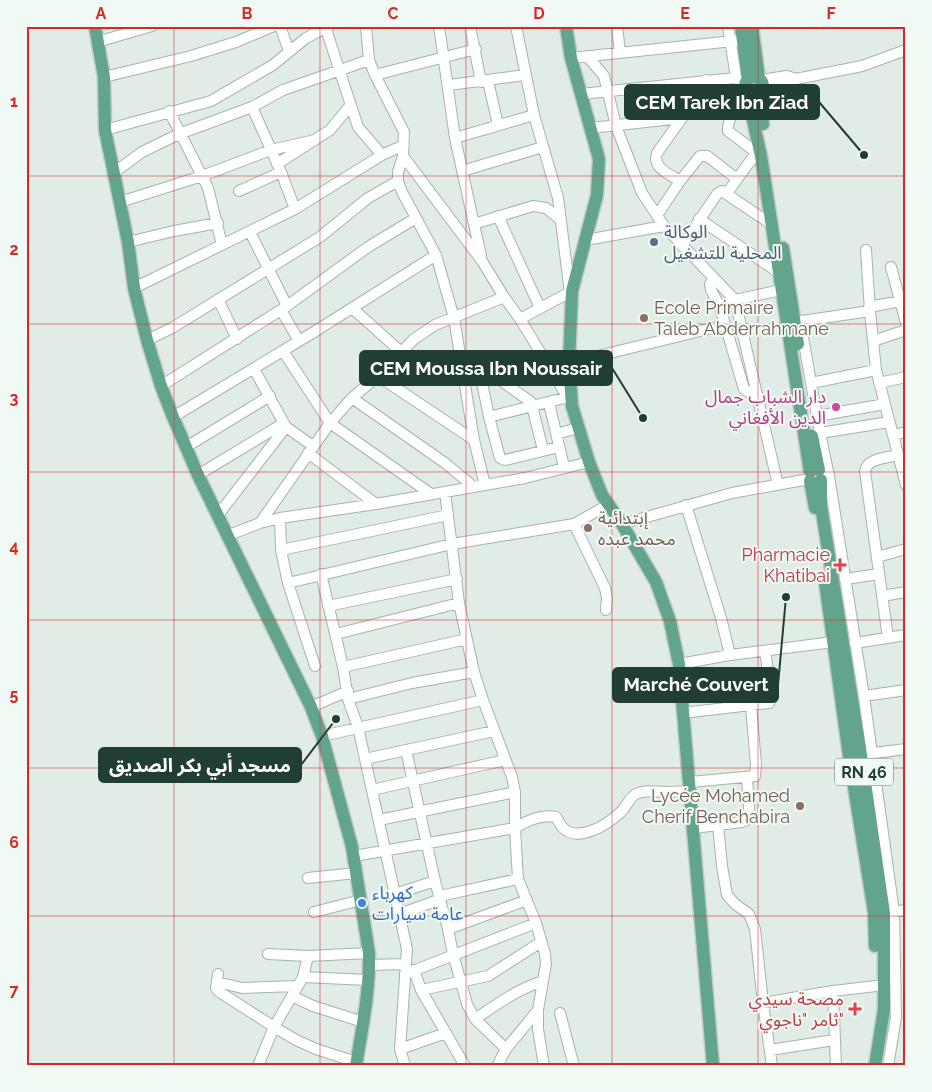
<svg xmlns="http://www.w3.org/2000/svg" width="932" height="1092" viewBox="0 0 932 1092" font-family="Raleway,'Noto Sans Arabic',sans-serif">
<rect width="100%" height="100%" fill="#e1ece6"/>
<g fill="none" stroke-linecap="round" stroke-linejoin="round">
<defs>
<path id="minor" d="M280,26L289,51
M325,26L358,127L382,155
M366,26L369,60L375,75L404,132L403,156L398,172V181L402,192L436,255L454,318L474,440L485,485
M439,26L455,138L481,256
M470,26L481,82
M516,26L534,115L558,198L570,293
M617,26L620,53
M728,26L736,78L745,86
M97,42L152,26
M587,56L604,76L616,126L642,193L664,226L735,300L778,485
M571,58L743,40
M375,75L476,49
M104,77L191,56L236,42L274,26
M761,80L787,76L796,79
M488,81L498,125
M449,85L525,75
M762,91L787,84L796,79L862,66L906,50
M581,94L736,78
M749,98C739,105 727,117 728,131L761,156
M252,107L281,172L295,209
M169,111L208,188L222,245
M591,128L682,118
M105,130L211,101L273,65L306,38L329,26
M455,138L534,115
M403,156L482,261L504,297L520,319L571,403
M277,164L330,130L350,106
M462,171L543,147
M115,172L142,152L179,134L252,107L283,90L369,60
M680,181C669,174 652,168 657,153L682,118L706,80
M239,191L281,172
M727,193L756,153
M120,202L202,176L271,150L315,140
M658,214L680,181L700,156H707L737,179
M498,216L540,308
M699,219L778,272
M474,224L533,206L546,208L560,219
M250,232L287,306
M586,240L664,226
M128,242L174,231L218,223
M682,246L717,194L722,191L771,224
M866,250L870,311
M891,267L906,323
M714,278L710,284L711,290L720,307L744,389L756,397
M134,288L295,209L382,155L404,145
M218,299L237,339
M720,307L735,300L781,290
M869,307L900,301
M352,308L400,351
M281,310L299,341
M520,319L572,291
M795,322L870,311L876,370L906,485
M802,332L820,433L829,476
M147,340L172,328L320,237L368,198L398,181
M873,341L906,330
M283,351L330,423L431,494
M569,363L725,325
M479,368L489,417L500,458L505,460L559,447
M254,369L286,427L313,446
M463,371L479,368H491L496,371L503,382L531,402L543,450
M378,376L474,440
M811,383L876,370
M879,383L906,377
M161,386L287,306L368,247L416,218
M352,398L445,463L474,487
M549,403L564,467
M817,416L885,404
M173,417L314,332L436,255
M489,417L568,397
M820,433L889,422
M556,434L578,428
M893,435L906,432
M186,447L270,396
M308,453L376,504
M198,475L284,423
M823,475L829,476L864,696L894,912L896,1017L888,1066
M445,492L459,603L474,672L483,700L512,777L515,792V828L518,879L536,923L545,954L546,964L538,1010V1029L544,1066
M686,505L721,618L730,655
M218,515L286,427
M280,518L281,550L288,583L315,666
M260,523L330,423L352,398L378,376L414,339L435,325L504,297
M574,524L605,588L607,598L606,610
M622,524L732,493L809,479
M229,535L260,523L280,518L376,504L525,478L589,462
M281,550L448,515
M877,557L906,549
M321,574L343,667L348,699L358,727L407,949L400,1049L405,1066
M845,579L879,574
M288,583L452,544L574,524L608,505
M882,596L906,592
M328,606L457,579
M336,634L459,603
M888,638L865,471C867,458 887,458 898,455
M855,643L906,635
M679,664L730,655L833,642
M343,667L467,639
M864,696L906,690
M348,699L412,683L474,672
M311,707L348,691
M683,713L769,703L772,697L765,651
M322,736L483,700
M406,750L435,881L448,929L453,954L467,1004L475,1019L506,1049
M865,754L906,749
M365,759L494,731
M690,782L755,776L756,764L751,706
M372,790L505,760
M379,820L515,792
M718,825L722,866L727,895L735,904L749,914L755,929L763,1003L772,1066
M694,828L742,822L747,820L749,808L747,777
M354,856L515,828C526,821 542,814 556,817C558,820 560,824 562,827C578,844 608,824 621,812C626,807 630,797 636,794C646,789 656,792 667,792C675,792 682,791 690,791
M308,878L356,873
M395,894L435,881
M440,896L518,879
M314,912L361,900
M887,913L906,910
M400,914L441,899
M448,929L527,900
M268,954L308,956L369,953
M369,965L406,964
M414,970L421,990L465,1066
M218,974L216,988L218,991L274,1027L296,1040L316,1049L356,1062
M405,974L536,923
M303,977L368,980
M217,982L242,988L297,986
M421,990L488,976L541,942
M833,991L836,1066
M292,996L313,1006L363,1022
M763,1003L833,991L876,986
M560,1013L574,1066
M475,1019C497,1004 518,989 543,981
M400,1049L446,1033
M770,1050L834,1040
M258,1066L274,1027L303,977L308,956
M497,1066L506,1049L538,1010"/>
<path id="major" d="M95,26L104,77L105,130L128,242L134,288L147,340L161,386L173,417L198,475L311,707L322,736L352,847L369,953C370,990 362,1029 356,1066
M566,26L571,58L599,159L597,195L572,291L569,363L572,406L589,462L602,495L622,524L656,582L670,621L679,664L713,1066
M741,26L748,80
M752,26L759,78
M745 86a9 9 0 1 1 18 0a9 9 0 1 1-18 0Z
M747,93L761,156L810,472
M761,93L760,102L763,124
M783,248L798,344
M812,436L819,470
M821,480V506L861,755L884,913V1009L875,1066
M810,481L815,508
M825,582L849,756L874,912L875,946"/>
</defs>
<use href="#minor" stroke="#a3b4ac" stroke-width="12"/>
<use href="#major" stroke="#c1c9c6" stroke-width="15"/>
<use href="#minor" stroke="#fff" stroke-width="10"/>
<use href="#major" stroke="#62a58c" stroke-width="12"/>
</g>
<path fill="none" stroke="#d62828" stroke-width="1" stroke-opacity="0.55" d="M174,26V1066M320,26V1066M466,26V1066M612,26V1066M758,26V1066M26,176H906M26,324H906M26,472H906M26,620H906M26,768H906M26,916H906"/>
<circle fill="#5c6f8a" stroke="#f1f9f4" stroke-width="2" cx="654" cy="242" r="5"/>
<g fill="#8d6e63" stroke="#f1f9f4" stroke-width="2">
<circle cx="644" cy="318" r="5"/>
<circle cx="588" cy="528" r="5"/>
<circle cx="800" cy="806" r="5"/>
</g>
<circle fill="#d1479c" stroke="#f1f9f4" stroke-width="2" cx="836" cy="407" r="5"/>
<g fill="#e0444e" stroke="#f1f9f4" stroke-width="2">
<path d="M837.5 557.5h5v5h5v5h-5v5h-5v-5h-5v-5h5z"/>
<path d="M852.5 1001.5h5v5h5v5h-5v5h-5v-5h-5v-5h5z"/>
</g>
<circle fill="#3f7fe0" stroke="#f1f9f4" stroke-width="2" cx="362" cy="903" r="5"/>
<g text-anchor="middle" stroke-width="4" stroke-linejoin="round" paint-order="stroke">
<rect fill="#f1f9f4" stroke="#5f766c" stroke-width="1" x="835" y="758.5" width="58" height="27" rx="4"/>
<g font-size="16" font-weight="bold" fill="#203e32">
<text x="864" y="778">RN 46</text>
</g>
<g font-size="18" fill="#4e5e75" stroke="#f1f9f4" text-anchor="start">
<text x="664" y="238">الوكالة<tspan x="664" dy="21">المحلية للتشغيل</tspan></text>
</g>
<g font-size="18" fill="#785e54" stroke="#f1f9f4" text-anchor="start">
<text x="654" y="314">Ecole Primaire<tspan x="654" dy="21">Taleb Abderrahmane</tspan></text>
<text x="598" y="524">إبتدائية<tspan x="598" dy="21">محمد عبده</tspan></text>
<text x="790" y="802" text-anchor="end">Lycée Mohamed<tspan x="790" dy="21">Cherif Benchabira</tspan></text>
</g>
<g font-size="18" fill="#b23c85" stroke="#f1f9f4" text-anchor="end">
<text x="826" y="403">دار الشباب جمال<tspan x="826" dy="21">الدين الأفغاني</tspan></text>
</g>
<g font-size="18" fill="#be3a42" stroke="#f1f9f4" text-anchor="end">
<text x="830" y="561">Pharmacie<tspan x="830" dy="21">Khatibai</tspan></text>
<text x="844" y="1005">مصحة سيدي<tspan x="844" dy="21">ثامر "ناجوي"</tspan></text>
</g>
<g font-size="18" fill="#366cbe" stroke="#f1f9f4" text-anchor="start">
<text x="372" y="899">كهرباء<tspan x="372" dy="21">عامة سيارات</tspan></text>
</g>
</g>
<path fill="none" stroke="#203e32" stroke-width="2" d="M864 155L819 102M643 418L612 368M786 597L778 685M336 719L301 765"/>
<g fill="#203e32" stroke="#f1f9f4" stroke-width="2">
<circle cx="864" cy="155" r="5"/>
<circle cx="643" cy="418" r="5"/>
<circle cx="786" cy="597" r="5"/>
<circle cx="336" cy="719" r="5"/>
</g>
<g fill="#203e32" stroke="#203e32" stroke-width="2">
<rect x="625" y="85" width="194" height="34" rx="5"/>
<rect x="360" y="351" width="252" height="34" rx="5"/>
<rect x="613" y="668" width="165" height="34" rx="5"/>
<rect x="99" y="748" width="202" height="34" rx="5"/>
</g>
<g font-size="19" text-anchor="middle" font-weight="bold" fill="#fff">
<text x="722" y="109">CEM Tarek Ibn Ziad</text>
<text x="486" y="375">CEM Moussa Ibn Noussair</text>
<text x="696" y="691">Marché Couvert</text>
<text x="200" y="772">مسجد أبي بكر الصديق</text>
</g>
<rect width="932" height="1092" fill="none" stroke="#f1f9f4" stroke-width="55"/>
<rect x="28" y="28" width="876" height="1036" fill="none" stroke="#d62828" stroke-width="2"/>
<g font-size="16" text-anchor="middle" font-weight="bold" fill="#d62828">
<text x="101" y="19">A</text>
<text x="247" y="19">B</text>
<text x="393" y="19">C</text>
<text x="539" y="19">D</text>
<text x="685" y="19">E</text>
<text x="831" y="19">F</text>
<text x="14" y="107">1</text>
<text x="14" y="255">2</text>
<text x="14" y="404">3</text>
<text x="14" y="552">4</text>
<text x="14" y="700">5</text>
<text x="14" y="848">6</text>
<text x="14" y="996">7</text>
</g>
</svg>
